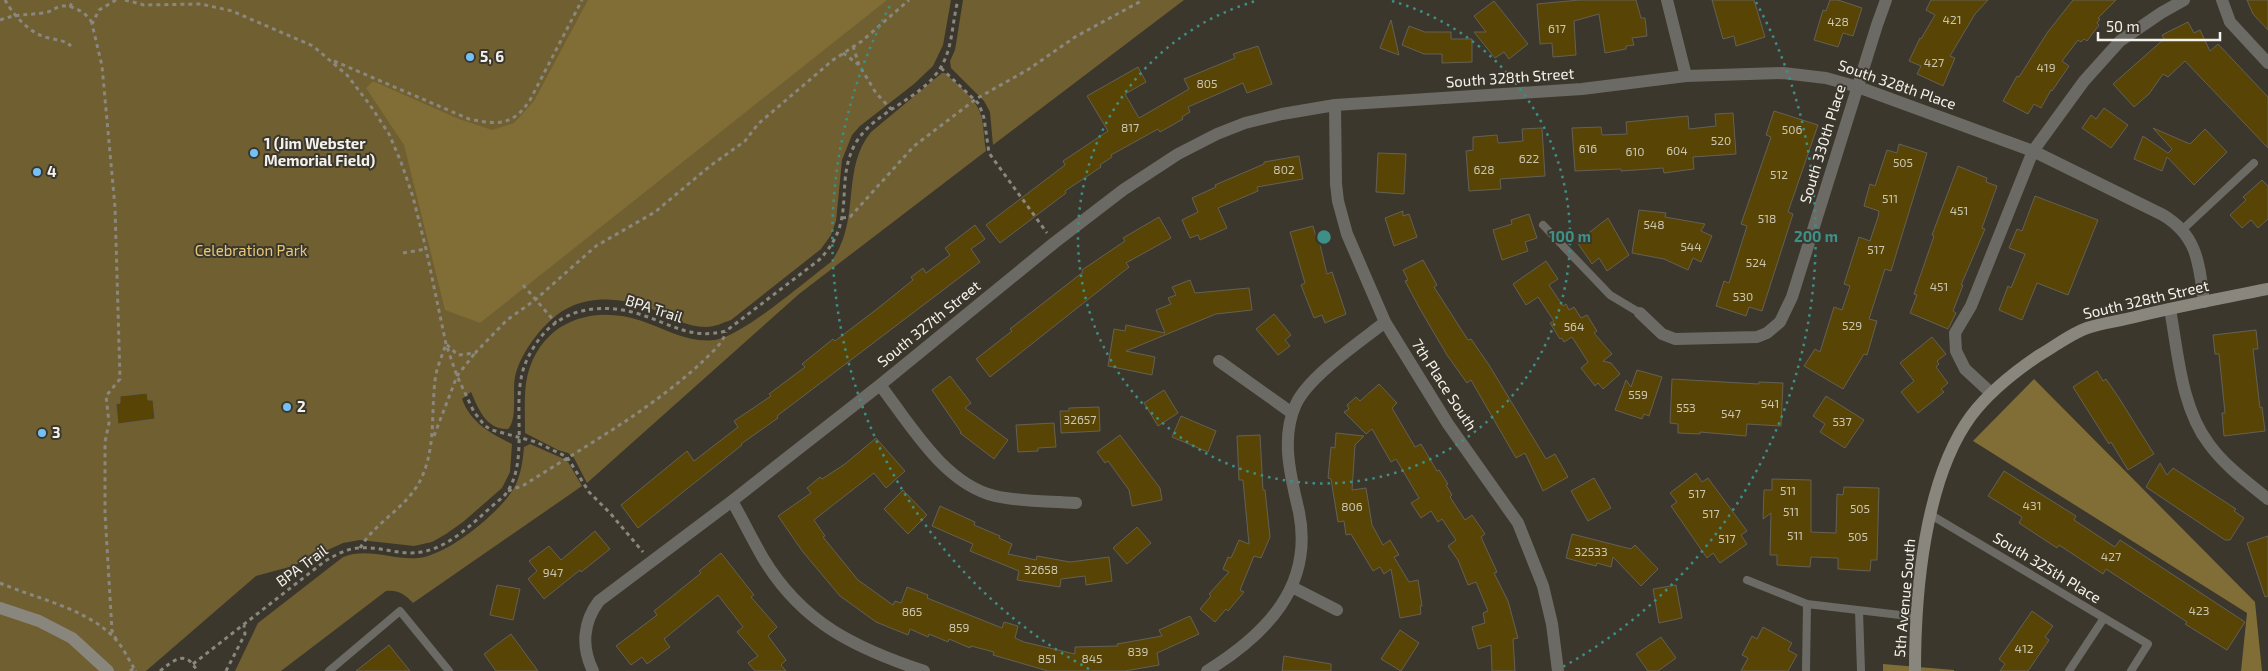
<svg xmlns="http://www.w3.org/2000/svg" width="2268" height="671" viewBox="0 0 2268 671" font-family="'Exo 2',sans-serif">
<rect width="100%" height="100%" fill="#3b372d"/>
<path fill="#6f5f31" d="M0,0H951L943,45L933,66L914,84L860,126L852,135L842,160L836,221L831,235L821,249L731,320C722,323 715,327 706,327C686,327 670,316 652,309C626,299 596,295 570,307C547,317 520,352 515,377C512,390 518,419 508,429C486,430 478,408 471,392L462,399C471,423 490,433 512,444L510,472L502,488L463,522L446,534L432,542L414,546L360,540L343,543L293,566L256,576L146,671H0Z
M963,0H1184L993,145L990,112L984,101L951,68L950,61L955,50Z
M942,73H945C959,86 978,99 982,119C984,130 984,141 986,151L799,294L587,483L574,458L568,453L558,450L525,433C525,416 524,399 526,383C536,324 589,303 642,321C665,329 688,343 715,340C744,335 804,282 831,262C862,220 840,170 871,132Z
M530,444L562,458L568,462L582,486L413,603C404,594 399,590 386,591L281,671H235L258,623L343,557C368,547 392,560 418,558C447,556 504,510 516,484C521,473 523,460 524,447Z"/>
<path fill="#816d36" d="M588,0H887L480,323L445,310L404,145L366,88L373,81L459,119L492,130L514,123L534,101Z
M2034,379L2255,602L2262,671H2241L2247,613L1973,441Z
M1883,664L1954,670V671H1883Z"/>
<path fill="#584506" stroke="#646055" d="M1579,0H1636L1641,18H1645L1647,36L1632,38L1634,45L1626,46V49L1605,53L1599,14L1574,21L1576,55L1553,57L1552,43L1540,44L1537,4Z
M1712,0H1754L1765,37L1736,46L1734,36L1723,39Z
M1830,0H1838L1862,8L1853,36L1843,33L1838,47L1814,40L1823,10L1826,11Z
M1931,0H1988L1975,14L1950,56L1955,58L1943,86L1917,74L1921,66L1909,61L1920,38L1921,39L1935,15L1926,10Z
M2073,0H2116L2098,18L2100,19L2097,23L2099,25L2087,41L2084,39L2081,42L2078,40L2062,61L2069,66L2052,91L2051,90L2041,108L2034,104L2028,114L2003,101L2017,76L2019,77L2047,33Z
M2247,0H2268V30L2253,14Z
M1494,1L1528,44L1509,59L1504,52L1495,58L1474,32H1486L1474,16Z
M1391,20L1399,55L1380,48Z
M2188,22L2194,33L2200,30L2210,51L2218,44L2268,97V148L2185,61L2168,77L2163,74L2149,94L2134,107L2113,84L2164,39L2162,35Z
M1409,26L1425,32H1451V39H1472V62L1442,63V54H1424L1402,45Z
M1258,46L1272,84L1247,93L1243,83L1188,107L1190,112L1182,117L1183,119L1160,132L1158,129L1111,155L1112,157L1100,165L1101,167L1065,191L1066,193L1000,243L986,225L1065,165L1063,161L1108,131L1087,96L1138,67L1146,82L1125,94L1139,118L1189,89L1184,79L1235,58L1233,54Z
M2104,108L2128,125L2111,148L2082,128L2091,115L2096,119Z
M1774,111L1818,125L1788,212L1793,214L1762,311L1749,307L1746,316L1716,306L1724,281L1729,283L1747,226L1741,224L1771,137L1766,135Z
M1733,113L1736,154L1693,157L1694,169L1664,173L1663,168L1621,171V169L1575,171L1572,128L1601,127L1602,135L1627,134L1626,122L1688,116L1689,129L1716,126L1715,114Z
M1542,128L1545,176L1500,179L1501,189L1469,191L1466,151L1473,150V137L1497,135L1498,143L1523,141L1522,129Z
M2153,128L2190,144L2205,129L2227,152L2194,185L2167,157L2162,171L2134,159L2143,136L2168,153L2172,149Z
M1899,144L1927,153L1891,271L1885,269L1869,319L1877,321L1867,355L1864,354L1843,389L1804,366L1815,349L1820,352L1834,307L1842,310L1850,286L1844,284L1859,237L1870,241L1878,217L1879,211L1864,206L1870,184L1875,186L1887,150L1897,153Z
M1378,153L1406,154L1404,194L1376,192Z
M1299,156L1303,179L1257,187L1258,191L1218,208L1227,228L1200,240L1198,235L1190,238L1182,220L1198,212L1192,198L1216,187L1215,185L1264,164V162Z
M1958,166L1987,178L1986,182L1997,186L1982,228L1985,229L1961,285H1963L1953,311L1956,313L1948,329L1910,313L1917,295L1914,294L1934,236L1932,235Z
M2262,180L2268,186V219L2258,228L2251,220L2242,228L2230,215L2246,200L2243,197Z
M2035,196L2098,220L2068,295L2037,283L2022,320L1999,310L2008,286L2011,288L2025,254L2009,248L2017,229L2022,231Z
M1639,210L1666,213L1665,217L1705,224L1701,231L1712,236L1701,262L1693,258L1688,270L1664,259L1632,253Z
M1403,211V216L1409,214L1417,237L1394,246L1385,218Z
M1529,214L1537,238L1525,242L1528,251L1502,260L1493,230L1512,224L1511,220Z
M1159,217L1171,238L1126,263L1129,267L990,377L976,359L1012,331L1010,329L1083,272L1082,270L1125,241L1123,238Z
M1608,218L1629,255L1607,271L1599,258L1592,264L1577,242Z
M975,225L985,239L971,249L980,262L777,416L778,418L741,444L742,445L638,528L621,505L687,451L694,461L738,427L734,421L771,396L769,394L805,367L802,364L833,339L835,341L877,309L913,280L911,277L923,268L926,273L950,255L945,248Z
M1313,226L1316,237L1318,236L1327,274L1332,272L1346,314L1325,323L1322,315L1314,318L1301,285L1305,283L1290,232Z
M1423,260L1437,285L1434,287L1468,340L1471,339L1489,365L1546,459L1555,454L1568,477L1543,491L1525,453L1516,458L1471,380L1467,383L1447,355L1420,309L1405,281L1408,280L1403,270Z
M1546,261L1558,279L1549,285L1563,306L1566,304L1569,310L1574,307L1581,318L1587,315L1597,331L1594,333L1612,354L1603,361L1611,363L1620,374L1603,389L1598,383L1595,386L1581,368L1588,362L1572,337L1564,342L1562,338L1560,339L1550,323L1554,321L1538,297L1526,305L1513,284Z
M1190,280L1195,293L1249,288L1252,310L1216,314L1126,351L1155,357L1152,375L1108,366L1114,329L1125,331L1126,325L1165,333L1156,310L1171,304L1168,298L1176,295L1172,287Z
M1274,314L1291,335L1285,340L1290,346L1278,355L1256,329Z
M2256,330L2258,349H2253L2260,408L2262,407L2265,431L2224,436L2222,413H2225L2219,354H2215L2213,335Z
M1932,337L1946,354L1937,361L1939,364L1936,367L1948,383L1941,389L1944,392L1918,413L1901,392L1914,381L1900,363Z
M1637,370L1662,377L1649,416L1644,414L1642,419L1615,410L1626,380L1631,387Z
M2097,371L2103,381L2106,379L2119,398L2154,454L2128,470L2111,442L2109,444L2073,387Z
M950,376L971,403L965,408L1008,440L994,459L960,433L961,432L932,390Z
M1672,379L1759,384V382L1783,383L1781,426L1747,424L1746,436L1700,432V434L1678,433V424L1670,423Z
M1379,384L1397,403L1392,408L1415,447L1421,444L1437,471L1439,470L1448,484L1446,485L1452,495L1450,497L1465,520L1472,515L1485,534L1481,537L1497,572L1494,573L1508,601L1518,638L1513,639L1515,671H1492L1491,645L1478,649L1472,627L1485,623L1483,613L1488,611L1476,582L1468,585L1458,560L1448,546L1456,540L1442,519L1438,522L1431,511L1421,518L1411,503L1419,498L1396,459L1391,462L1372,429L1366,434L1344,412L1349,409L1347,405L1356,397L1360,401Z
M1164,390L1178,413L1158,426L1144,403Z
M147,393L148,400H153L155,419L118,424L116,404L120,403V396Z
M1826,396L1864,420L1845,448L1820,432L1825,424L1813,416Z
M1099,407L1100,431L1061,433L1060,411H1069V408Z
M1181,416L1216,431L1208,452L1172,437Z
M1054,423L1056,447L1038,448V451L1018,452L1016,425Z
M1336,433L1364,436L1355,445L1352,490L1366,488L1372,525L1383,545L1390,540L1399,555L1394,557L1409,582L1418,580L1422,606H1420L1421,614L1400,618L1391,569L1384,574L1380,567L1373,571L1351,534L1346,535L1344,521L1338,522L1331,479L1328,478L1331,447L1335,448Z
M1120,435L1160,488L1162,500L1132,506L1129,490L1108,461L1105,463L1097,452Z
M1260,435L1263,490H1265L1270,537L1261,558L1254,556L1240,590L1244,592L1228,611L1226,609L1215,622L1200,609L1211,596L1209,594L1229,572L1223,569L1228,557L1231,558L1239,540L1249,544L1243,480H1239L1237,436Z
M876,438L905,471L886,488L874,473L814,520L825,536L823,537L858,580L893,605L895,601L901,603L907,587L928,595L927,598L1002,628L1004,622L1018,626L1015,638L1024,642L1075,654V647L1118,646L1117,644L1162,636L1159,630L1190,616L1199,634L1157,653L1159,665L1125,671H1048L993,655L994,652L971,646L970,648L949,639L948,642L929,634L928,637L910,629L908,635L876,622L840,596L803,552L778,516L811,493L807,488L820,477L822,479L845,464Z
M2160,463L2167,475L2173,468L2236,509L2234,511L2244,518L2230,540H2225L2146,487Z
M2004,471L2076,516L2074,520L2115,547L2120,540L2245,622L2227,650L2185,624L2187,622L2106,569L2103,574L2059,545L2057,548L2019,523L2022,517L1988,496Z
M1696,473L1702,482L1708,478L1747,531L1741,535L1747,544L1720,563L1713,553L1707,558L1671,506L1677,502L1670,493Z
M1594,478L1611,508L1588,521L1571,491Z
M1772,479L1811,480V532L1836,533L1837,494L1843,495L1844,487L1879,488L1877,560H1871L1870,571L1838,569V558L1811,557L1810,567L1777,565V555H1770L1771,513L1763,519L1764,490H1772Z
M903,490L927,515L908,534L884,509Z
M940,506L975,522L974,525L1000,536L999,538L1012,544L1008,554L1036,560L1037,556L1070,562L1109,557L1112,581L1086,585L1085,576L1061,579L1060,587L1017,580L1019,571L970,551L973,544L932,526Z
M1137,527L1151,543L1127,564L1113,548Z
M595,531L610,549L581,572L580,570L544,599L528,579L537,571L529,561L549,546L561,560Z
M1572,534L1631,549L1635,545L1658,569L1641,586L1613,557L1611,567L1597,563L1596,566L1566,558Z
M2268,536V596L2265,597L2247,543Z
M721,553L754,595L751,597L777,627L768,636L786,660L781,665L786,671H755L748,663L758,656L737,632L743,627L718,595L664,639L670,647L647,664L642,657L631,665L616,646L657,615L654,611L701,573L699,571Z
M497,585L520,589L513,620L490,615Z
M1676,585L1682,618L1659,623L1653,589Z
M2032,611L2053,626L2045,637L2049,640L2028,671H2000L2005,664L1999,659Z
M1763,627L1792,643L1788,650L1797,655L1788,671H1741L1748,658L1742,655L1752,636L1757,639Z
M1400,630L1419,643L1401,671L1381,659Z
M511,634L538,671H496L484,654Z
M1661,637L1676,658L1658,671H1648L1636,654Z
M389,645L410,671H356Z
M1284,656L1331,664V671H1282Z"/>
<g fill="none" stroke-linecap="round" stroke-linejoin="round">
<path stroke="#8a877e" stroke-width="3" stroke-dasharray="4 4" stroke-linecap="butt" d="M5,0C14,16 30,34 49,38C57,40 64,40 71,46
M116,0L99,10L92,24L102,66L115,207L120,379L106,396L109,423L105,442V513L112,631L117,641
M125,0L144,5L201,4L232,11L313,46L347,75L370,105L389,134L401,162L413,197L426,249L446,344L457,376L474,412L485,426L492,430L536,442L567,457L589,492L610,513L643,552
M70,7L73,0
M0,20C15,14 28,15 43,13C50,13 55,7 62,6C73,5 87,13 92,23
M853,46L859,65
M843,53L859,65L876,93L891,109
M334,61L469,119C498,125 513,126 530,100L582,0
M941,68L979,104L984,118L989,153L1047,233
M842,218L850,217L914,146L976,99L1029,69L1075,37L1143,0
M403,253L426,249
M523,285L556,323
M434,436L457,376L475,353
M508,491L524,485C584,447 647,412 700,364C709,355 722,345 726,332
M360,548C376,521 407,508 421,479C436,447 431,414 435,381C436,369 442,356 446,344L458,355L475,353L507,320L535,300L596,246L655,212L710,166L745,141L758,124L833,60L862,41L909,0
M0,583C37,599 90,609 117,641C124,649 128,659 134,668
M193,664L325,561C336,555 347,548 360,548C380,546 401,556 421,552C453,547 479,516 503,497C529,469 514,414 521,379C523,365 531,350 540,338C564,307 603,303 639,314C672,324 690,340 726,331L819,260C858,220 834,187 854,146C873,110 921,101 941,67C953,47 952,22 958,0
M130,671L134,668L136,671
M160,671C174,660 186,649 197,671
M226,671L245,634L244,625"/>
<path stroke="#6c6a65" stroke-width="8" d="M1543,225L1610,295L1640,313
M2182,230L2254,163
M1931,515L2148,644L2131,671
M1747,580L1807,604L1917,617
M1859,611L1861,671
M329,671L400,611L449,671
M1806,671L1807,604
M2069,671L2104,618"/>
<path stroke="#6c6a65" stroke-width="12" d="M1667,0L1686,76
M2222,0L2230,22L2268,63
M1335,105L1336,184L1338,201L1347,234L1385,322L1448,424L1518,523L1543,586L1552,624L1558,671
M2170,309C2178,353 2181,407 2209,444C2225,466 2247,482 2268,499
M1640,313L1662,334L1675,339L1757,337L1767,333L1780,322L1792,297L1877,25L1886,0
M1219,361L1292,413
M880,385C910,424 944,484 995,496C1021,502 1049,501 1076,503
M1991,393L1965,369L1956,351L1955,333L1971,306L2033,151L2084,81L2120,41L2161,13L2184,0
M732,501C743,520 752,539 763,558C802,623 855,648 924,671
M1292,587L1337,610
M593,671C581,647 583,622 599,601L732,501L880,385L1054,243L1123,190L1178,154L1217,134L1245,123L1282,114L1335,105L1582,89L1686,76L1783,73L1826,78L1858,87L2033,151L2163,215C2198,236 2199,264 2204,302
M1207,671C1265,635 1314,587 1299,512C1291,478 1280,438 1296,404C1309,376 1360,342 1385,322"/>
<path stroke="#89867e" stroke-width="12" d="M0,608L39,621L72,638L108,671
M1915,671C1915,594 1924,480 1971,416C1989,392 2013,373 2038,356C2054,347 2070,334 2087,328C2102,323 2119,321 2135,317C2179,306 2224,298 2268,289"/>
</g>
<g fill="none" stroke="#3d8f87" stroke-width="2.5" stroke-dasharray="2.5 5">
<path d="M1392 1A246 246 0 1 1 1256 1"/>
<path d="M1089 669A492 492 0 0 1 892 2M1756 2A492 492 0 0 1 1559 669"/>
</g>
<g fill="#73c1f6" stroke="#3b372d" stroke-width="2">
<circle cx="470" cy="57" r="5"/>
<circle cx="254" cy="153" r="5"/>
<circle cx="37" cy="172" r="5"/>
<circle cx="287" cy="407" r="5"/>
<circle cx="42" cy="433" r="5"/>
</g>
<g text-anchor="middle" stroke-width="4" stroke-linejoin="round" paint-order="stroke">
<g font-size="12" fill="#cdc7b2">
<text x="1952" y="24">421</text>
<text x="1838" y="26">428</text>
<text x="1557" y="33">617</text>
<text x="1934" y="67">427</text>
<text x="2046" y="72">419</text>
<text x="1207" y="88">805</text>
<text x="1130" y="132">817</text>
<text x="1792" y="134">506</text>
<text x="1721" y="145">520</text>
<text x="1588" y="153">616</text>
<text x="1677" y="155">604</text>
<text x="1635" y="156">610</text>
<text x="1529" y="163">622</text>
<text x="1903" y="167">505</text>
<text x="1284" y="174">802</text>
<text x="1484" y="174">628</text>
<text x="1779" y="179">512</text>
<text x="1890" y="203">511</text>
<text x="1959" y="215">451</text>
<text x="1767" y="223">518</text>
<text x="1654" y="229">548</text>
<text x="1691" y="251">544</text>
<text x="1876" y="254">517</text>
<text x="1756" y="267">524</text>
<text x="1939" y="291">451</text>
<text x="1743" y="301">530</text>
<text x="1852" y="330">529</text>
<text x="1574" y="331">564</text>
<text x="1638" y="399">559</text>
<text x="1770" y="408">541</text>
<text x="1686" y="412">553</text>
<text x="1731" y="418">547</text>
<text x="1080" y="424">32657</text>
<text x="1842" y="426">537</text>
<text x="1788" y="495">511</text>
<text x="1697" y="498">517</text>
<text x="2032" y="510">431</text>
<text x="1352" y="511">806</text>
<text x="1860" y="513">505</text>
<text x="1791" y="516">511</text>
<text x="1711" y="518">517</text>
<text x="1795" y="540">511</text>
<text x="1858" y="541">505</text>
<text x="1727" y="543">517</text>
<text x="1591" y="556">32533</text>
<text x="2111" y="561">427</text>
<text x="1041" y="574">32658</text>
<text x="553" y="577">947</text>
<text x="2199" y="615">423</text>
<text x="912" y="616">865</text>
<text x="959" y="632">859</text>
<text x="2024" y="653">412</text>
<text x="1138" y="656">839</text>
<text x="1047" y="663">851</text>
<text x="1092" y="663">845</text>
</g>
<g font-size="15" font-weight="bold" fill="#f4f2ec" stroke="#3b372d" text-anchor="start">
<text x="480" y="62">5, 6</text>
<text x="264" y="149">1 (Jim Webster<tspan x="264" dy="17">Memorial Field)</tspan></text>
<text x="47" y="177">4</text>
<text x="297" y="412">2</text>
<text x="52" y="438">3</text>
</g>
<g font-size="15" fill="#f4f2ec" stroke="#3b372d">
<text transform="translate(1510 78) rotate(-4)" y="5">South 328th Street</text>
<text transform="translate(1897 85) rotate(19)" y="5">South 328th Place</text>
<text transform="translate(1823 144) rotate(-73)" y="5">South 330th Place</text>
<text transform="translate(2146 300) rotate(-13)" y="5">South 328th Street</text>
<text transform="translate(654 309) rotate(18)" y="5">BPA Trail</text>
<text transform="translate(929 324) rotate(-39)" y="5">South 327th Street</text>
<text transform="translate(1444 385) rotate(57)" y="5">7th Place South</text>
<text transform="translate(302 566) rotate(-36)" y="5">BPA Trail</text>
<text transform="translate(2047 568) rotate(31)" y="5">South 325th Place</text>
<text transform="translate(1905 598) rotate(-85)" y="5">5th Avenue South</text>
</g>
<g font-size="15" fill="#e7c976" stroke="#3b372d">
<text x="251" y="256">Celebration Park</text>
</g>
</g>
<circle cx="1324" cy="237" r="8" fill="#3d8f87" stroke="#3b372d" stroke-width="2.5"/>
<g font-size="15" text-anchor="middle" font-weight="bold" fill="#3d8f87" stroke="#3b372d" stroke-width="4" stroke-linejoin="round" paint-order="stroke">
<text x="1570" y="242">100 m</text>
<text x="1816" y="242">200 m</text>
</g>
<path d="M2098 32v8h122v-8" fill="none" stroke="#f4f2ec" stroke-width="2.5"/>
<text x="2106" y="32" font-size="15" fill="#f4f2ec" stroke="#3b372d" stroke-width="4" paint-order="stroke">50 m</text>
</svg>
